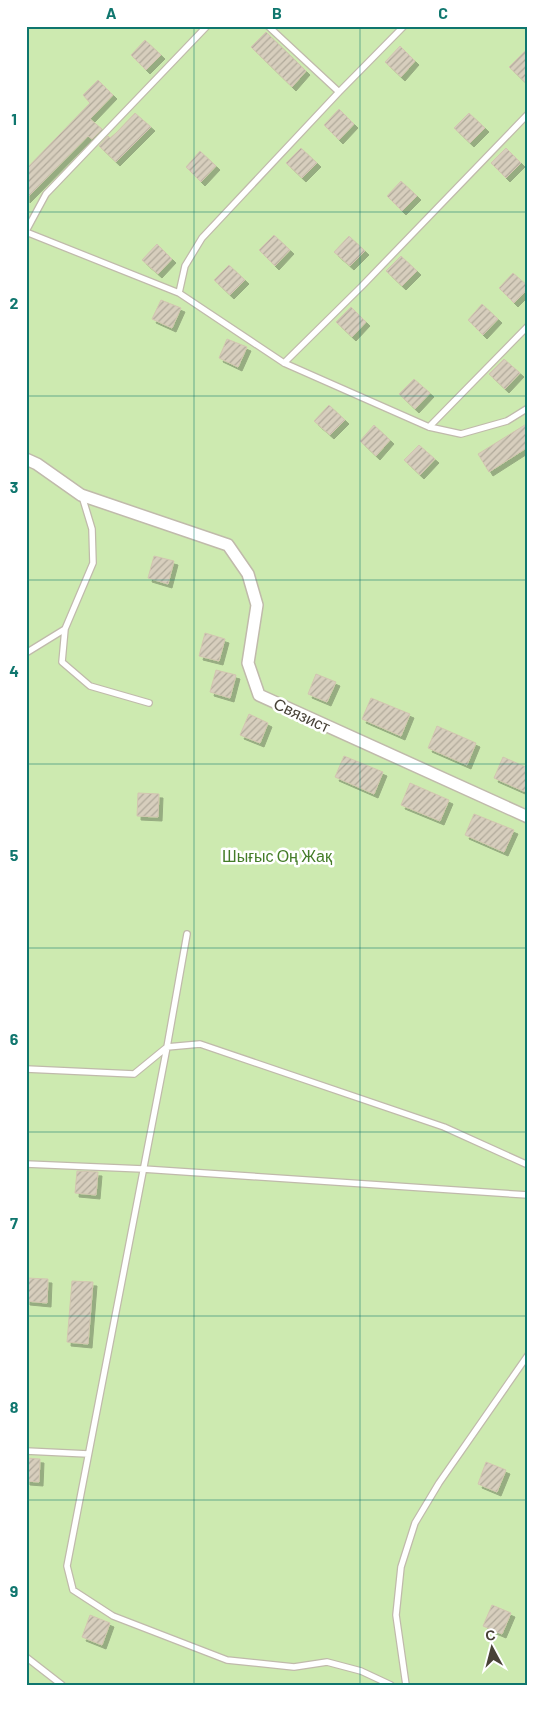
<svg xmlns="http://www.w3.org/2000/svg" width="554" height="1711" viewBox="0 0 554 1711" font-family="Barlow,sans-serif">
<defs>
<pattern id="building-hatch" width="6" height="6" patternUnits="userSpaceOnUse" patternTransform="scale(1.25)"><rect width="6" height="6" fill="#d7cebd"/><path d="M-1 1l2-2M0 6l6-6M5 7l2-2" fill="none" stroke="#b0a99a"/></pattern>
<filter id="shadow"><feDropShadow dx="4" dy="4" stdDeviation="0" flood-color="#0004"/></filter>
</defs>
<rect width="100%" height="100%" fill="#f5f1e8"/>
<path fill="#cdeab0" d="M26,26H528V1685H26Z"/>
<path fill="url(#building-hatch)" stroke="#d2c6b0" filter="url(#shadow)" d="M266,32L306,71L292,87L251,47Z
M145,40L161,55L146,70L131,55Z
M400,46L415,61L401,77L385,62Z
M528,48V85L509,67Z
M98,80L113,95L90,119L102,129L92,139L88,136L26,199V169L90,103L83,95Z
M339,109L354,124L339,140L324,125Z
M135,113L151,127L116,162L99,146L108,136L110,138L116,133Z
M469,113L485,128L470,143L454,128Z
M301,148L317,163L302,178L286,163Z
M506,148L521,163L506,178L491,163Z
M200,151L216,166L201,182L186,167Z
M401,181L417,196L402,211L387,196Z
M274,235L290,250L275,266L259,250Z
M349,236L365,251L350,266L334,252Z
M157,244L172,259L158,274L142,260Z
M401,256L417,271L402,286L386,271Z
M229,265L245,280L230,295L214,280Z
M513,273L528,286V289L514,303L499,288Z
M161,300L181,308L172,328L152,319Z
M482,304L498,319L483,335L468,320Z
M351,307L366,322L352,337L336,322Z
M227,339L247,347L238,367L219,358Z
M504,359L520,373L505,389L489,374Z
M414,379L430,393L415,409L399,394Z
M329,405L345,420L330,435L314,421Z
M528,423V447L489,472L478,454Z
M374,425L390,440L376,456L360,441Z
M419,445L435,459L420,475L404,460Z
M154,556L174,561L168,584L148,578Z
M205,633L225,639L219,661L199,656Z
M216,670L236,675L230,698L210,692Z
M316,674L336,682L327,702L308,694Z
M371,698L410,714L401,736L362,719Z
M249,714L268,723L260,743L240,735Z
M437,726L476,743L467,765L428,748Z
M344,756L383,772L374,794L335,777Z
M503,757L528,768V793L494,778Z
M410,783L449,800L440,821L401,805Z
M138,793L159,794L158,817L137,816Z
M474,814L514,830L504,852L465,835Z
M77,1171L98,1172L96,1195L75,1193Z
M27,1278L48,1279L47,1303L26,1301Z
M72,1281L93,1282L88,1344L67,1342Z
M26,1458L40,1459L39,1482L26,1481Z
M486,1462L506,1470L497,1492L478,1484Z
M492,1605L511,1613L502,1634L483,1626Z
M90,1615L110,1623L102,1645L82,1637Z"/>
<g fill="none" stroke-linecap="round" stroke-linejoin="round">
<defs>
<path id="service" d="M268,26L339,92L404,26
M26,231L46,194L207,26
M26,232L179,293L284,363L429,427L461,434L507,421L528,408
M179,293L185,266L202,238L339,92
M284,363L362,286L528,114
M429,427L528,326
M65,629L62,662L90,686L149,703
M26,653L65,629L93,563L92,529L82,496
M26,1069L134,1074L167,1047L187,934
M26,1164L143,1169L528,1195
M26,1451L88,1454
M26,1657L62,1685
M391,1685L361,1671L327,1662L294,1667L227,1660L113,1616L73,1590L67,1566L167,1047L200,1044L444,1127L528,1165
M406,1685L396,1615L401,1567L415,1523L439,1483L528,1355"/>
<path id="minor" d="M26,459L37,464L81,495L228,545L248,574L257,605L248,663L259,695L528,817"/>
</defs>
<use href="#service" stroke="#c0baab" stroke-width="8"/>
<use href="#minor" stroke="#c0baab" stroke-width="14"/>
<use href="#service" stroke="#fff" stroke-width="5.5"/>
<use href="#minor" stroke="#fff" stroke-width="11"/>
</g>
<path fill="none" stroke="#0f766e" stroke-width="1" stroke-opacity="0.55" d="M194,26V1685M360,26V1685M26,212H528M26,396H528M26,580H528M26,764H528M26,948H528M26,1132H528M26,1316H528M26,1500H528"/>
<g text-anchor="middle" stroke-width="5" stroke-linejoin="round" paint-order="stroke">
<g font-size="16" fill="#484237" stroke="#fff">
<text transform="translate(302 715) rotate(25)" y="6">Связист</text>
</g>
<g font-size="16" fill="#447c28" stroke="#fff">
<text x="277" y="862">Шығыс Оң Жақ</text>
</g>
</g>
<rect width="554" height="1711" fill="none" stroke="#ffffff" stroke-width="55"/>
<g transform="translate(492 1648) rotate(353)" stroke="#ffffff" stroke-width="4" paint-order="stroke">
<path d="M0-4L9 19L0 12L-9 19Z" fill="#484237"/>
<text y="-8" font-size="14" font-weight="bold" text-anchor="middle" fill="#484237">С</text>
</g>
<rect x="28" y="28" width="498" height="1656" fill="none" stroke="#0f766e" stroke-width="2"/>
<g font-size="16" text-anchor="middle" font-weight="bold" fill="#0f766e">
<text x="111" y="19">A</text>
<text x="277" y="19">B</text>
<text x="443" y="19">C</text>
<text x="14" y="125">1</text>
<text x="14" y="309">2</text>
<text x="14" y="493">3</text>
<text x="14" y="677">4</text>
<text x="14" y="861">5</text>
<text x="14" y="1045">6</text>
<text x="14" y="1229">7</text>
<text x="14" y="1413">8</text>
<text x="14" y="1597">9</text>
</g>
</svg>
